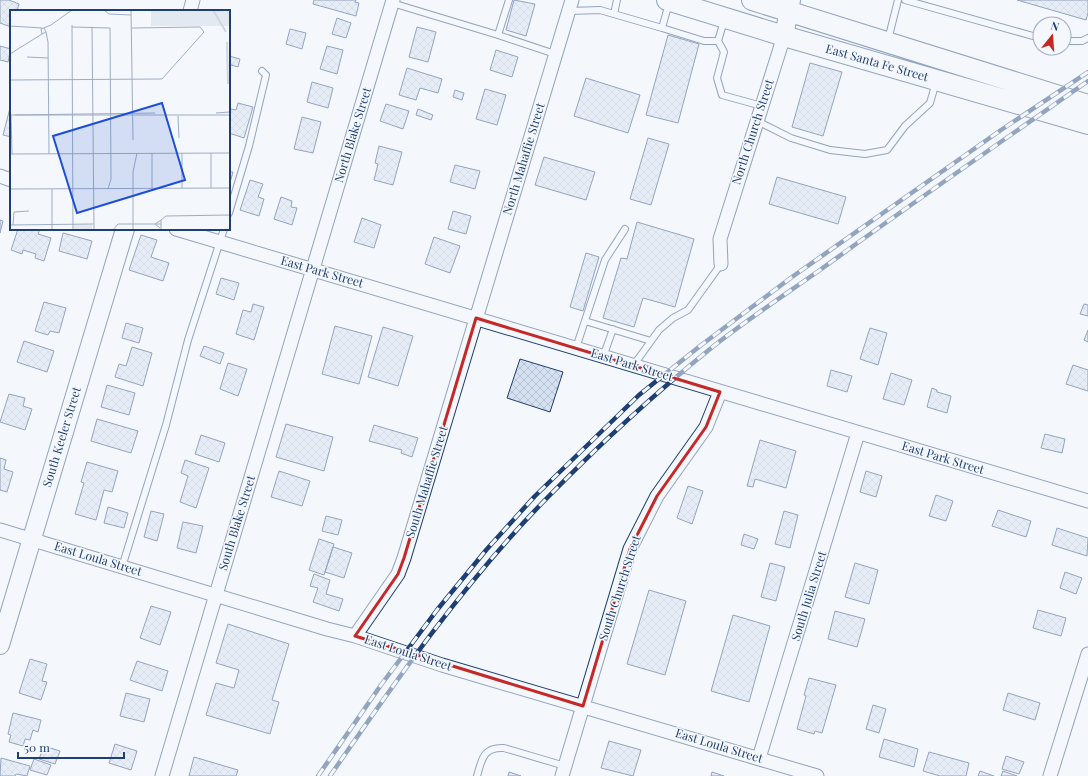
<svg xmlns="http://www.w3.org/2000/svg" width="1088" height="776" viewBox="0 0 1088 776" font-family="'Playfair Display',serif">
<defs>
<pattern id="building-cross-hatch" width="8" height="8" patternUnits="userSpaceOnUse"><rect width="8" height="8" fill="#d5e0f0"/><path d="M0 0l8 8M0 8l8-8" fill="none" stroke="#b6c1d1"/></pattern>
</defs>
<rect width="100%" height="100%" fill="#f4f7fb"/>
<path fill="url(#building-cross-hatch)" stroke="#1d3f73" d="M0,0H9L19,4L17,11H11V27L0,23Z
M314,0H356L355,2L359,3L356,16L313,4Z
M514,0L535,4L526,36L506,30Z
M1017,0H1088V13L1086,20Z
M337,18L351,23L346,38L332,34Z
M417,27L436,32L428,62L409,57Z
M290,29L306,33L302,49L286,44Z
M668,35L699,44L678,123L646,115Z
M0,46L11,49L8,62L0,60Z
M327,46L343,50L337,74L320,69Z
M496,50L518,57L512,77L490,70Z
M229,56L240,59L238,67L231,65L229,70Z
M810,63L842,72L823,136L792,127Z
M407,68L442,79L438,93L420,88L416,100L399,95Z
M586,78L640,95L628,133L574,116Z
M312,82L333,88L328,108L307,102Z
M485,89L506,95L497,125L476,119Z
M455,90L464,93L462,100L453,97Z
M238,103L253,107L244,138L229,133V116L231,109L236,110Z
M386,104L409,111L403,129L380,121Z
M10,108H11V137L3,135Z
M418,109L433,115L431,120L416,115Z
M302,117L321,122L313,153L294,149Z
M648,138L669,144L651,205L630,199Z
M379,146L402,152L393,185L374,180L378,164L375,163Z
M544,157L595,172L586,200L535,185Z
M455,165L480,171L475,189L450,182Z
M229,172H233L229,186Z
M777,177L846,197L838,224L769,204Z
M250,180L263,184L258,197L264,199L259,216L240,210Z
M281,197L292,201L291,207L297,208L292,225L274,219Z
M453,211L471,216L466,234L448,229Z
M362,218L381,225L374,248L354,242Z
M0,220L3,221L0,233Z
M637,222L694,239L675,307L643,298L634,327L603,318L621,258L627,259Z
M18,229H40L38,234L51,238L44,261L35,258L36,254L23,250L22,254L11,250Z
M63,233L92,241L87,259L59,251Z
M141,235L157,240L151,257L169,263L163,281L129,270Z
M434,237L460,246L450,273L425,264Z
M586,253L599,257L583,311L570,307Z
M221,278L239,283L234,300L216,294Z
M44,302L66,308L59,333L50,331L48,335L35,331Z
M253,304L264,307L254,340L236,334L243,310L251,312Z
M1084,304L1088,305V316L1080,314Z
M126,323L143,328L139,343L122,338Z
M335,326L372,336L359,384L322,374Z
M383,327L413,336L398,386L368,377Z
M870,328L887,333L878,365L860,359Z
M1088,330V342L1084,340Z
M24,341L54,351L47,372L17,362Z
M204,346L224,353L220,364L200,356Z
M132,347L152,353L143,386L115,377L119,364L126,366Z
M520,359L563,372L550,412L507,398Z
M228,363L247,369L238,396L220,389Z
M1073,365L1088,370V391L1066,384Z
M831,370L852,376L847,392L827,386Z
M891,373L912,380L904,405L883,399Z
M107,385L135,393L129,415L101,407Z
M932,388L937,390V392L951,396L947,413L927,407Z
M9,394L25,398L23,406L32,409L25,430L0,422Z
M97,419L138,431L131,453L91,441Z
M286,424L333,437L324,471L276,457Z
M374,425L418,438L412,457L401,453L402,450L369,441Z
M1045,434L1065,439L1062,453L1041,448Z
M201,435L225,443L219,462L195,454Z
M760,440L796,451L786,488L755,479L753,487L747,486Z
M0,458L6,460L4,469L13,472L7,492L0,490Z
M185,460L209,468L196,508L180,502L188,476L181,473Z
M87,462L118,471L112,492L104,490L96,520L75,514L84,483L81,482Z
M279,471L310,481L302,506L271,497Z
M866,471L882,476L876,497L860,492Z
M688,486L703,491L692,524L677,518Z
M936,495L953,501L946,521L929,516Z
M108,507L128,513L124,528L104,523Z
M998,510L1031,521L1026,537L992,526Z
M151,511L164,514L157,541L144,537Z
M784,511L798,515L790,548L775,544Z
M326,516L342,520L338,535L322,531Z
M183,522L203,526L196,553L177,548Z
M1057,528L1088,538L1087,556L1052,545Z
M744,534L758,539L754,549L741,545Z
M319,539L334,544L324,575L309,570Z
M333,547L352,553L344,578L325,572Z
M770,563L785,567L776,601L761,597Z
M855,563L878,570L869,604L845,597Z
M1065,572L1082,578L1076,594L1060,588Z
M314,574L330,580L326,594L343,599L339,611L313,602L318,588L310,586Z
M649,590L686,601L665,675L627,664Z
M151,606L171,612L160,645L140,638Z
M1038,610L1066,618L1061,636L1033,628Z
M835,611L865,619L857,647L828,639Z
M733,615L770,626L749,702L711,691Z
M228,624L289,644L272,700L279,702L270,734L206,715L216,683L234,688L239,670L216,663Z
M30,659L47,664L42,681L47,682L41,700L19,693Z
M137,661L168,671L162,691L130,680Z
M809,678L836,685L822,733L815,731L814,734L797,729L806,696L804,695Z
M126,693L150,699L144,722L120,716Z
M1008,693L1040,703L1035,720L1003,710Z
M873,705L886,709L879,733L866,729Z
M13,713L41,720L38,732L33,730L30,740L25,739L23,746L9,742L11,735L8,734Z
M884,739L918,749L914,767L879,757Z
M609,741L641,750L633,776L601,768Z
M115,744L137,751L131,770L109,763Z
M44,746L60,751L55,764L39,759Z
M929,752L969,763L966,776H940L923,771Z
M1006,756L1024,762L1019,774L1002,769Z
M194,757L238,770L236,776H189Z
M1,758L30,766L27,776L16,774L15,776H0Z
M34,759L51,765L47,775L30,770Z
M980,771L994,776H978Z
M1003,771L1017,776H1001Z
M509,772L521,776H508Z
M712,772L724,776H711Z"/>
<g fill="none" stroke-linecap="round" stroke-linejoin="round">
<defs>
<path id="lane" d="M509,0L498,35L555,54
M905,0L1040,38
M392,3L498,35
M669,3L662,28L704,41H718
M569,11L600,10L662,28
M614,14L617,0
M724,21L718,41L724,52L717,78L722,95L762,106
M888,40L898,0
M1064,41H1082L1088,38
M757,121L791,138L830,150L865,154L887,150L905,126L930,103L936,82
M229,213L249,146L266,75L262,71
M585,321L651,341
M576,348L605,260L625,229
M603,357L613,329
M633,366L659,330L673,318L688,310L721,264
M122,567L166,425L188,340L224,229
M477,776C482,759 483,747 504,748L565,766"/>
<path id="street" d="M190,11L193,0
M0,176L11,180
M176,229L1088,501
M721,264L720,239L784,36
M0,530L327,629L355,636L442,665L817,776
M355,636L398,574L404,558L572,0
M759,758L858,433
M162,776L393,0
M562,776L630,549L657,496L706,427L720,392
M1050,776L1088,654"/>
<path id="secondary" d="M784,36L791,0
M0,645L125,229"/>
<path id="primary" d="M667,0L784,36L1088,124
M752,0L1088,105"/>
</defs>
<use href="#lane" stroke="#1d3f73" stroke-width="8"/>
<use href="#street" stroke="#1d3f73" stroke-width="15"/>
<use href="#secondary" stroke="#1d3f73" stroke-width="20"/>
<use href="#primary" stroke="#1d3f73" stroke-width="22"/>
<use href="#lane" stroke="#f4f7fb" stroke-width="6"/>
<use href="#street" stroke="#f4f7fb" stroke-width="13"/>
<use href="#secondary" stroke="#f4f7fb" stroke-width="18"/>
<use href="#primary" stroke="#f4f7fb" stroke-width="20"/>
<defs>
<path id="rail" d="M318,776L381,685L437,610L487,549L535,496L639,395L700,346L792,277L1001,130L1088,72
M330,776C397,679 465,581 548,497C599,445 653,395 710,349C745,321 783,296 820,270C908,206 998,144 1088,81"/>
</defs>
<use href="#rail" stroke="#1d3f73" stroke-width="4.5"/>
<use href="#rail" stroke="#f4f7fb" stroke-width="3" stroke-dasharray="9" stroke-linecap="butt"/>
</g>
<path d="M0 0H1088V776H0ZM476,318L720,392L706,427L657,496L630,549L583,706L355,636L398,574L404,558Z" fill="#f4f7fb" fill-opacity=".55" fill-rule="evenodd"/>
<path fill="none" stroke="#c62828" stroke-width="3" stroke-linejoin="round" d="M476,318L720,392L706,427L657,496L630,549L583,706L355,636L398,574L404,558Z"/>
<g text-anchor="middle" stroke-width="3" stroke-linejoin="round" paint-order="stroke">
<g font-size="12" fill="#1d3f73" stroke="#f4f7fb">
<text transform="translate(877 63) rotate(16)" y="4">East Santa Fe Street</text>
<text transform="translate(753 132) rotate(-72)" y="4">North Church Street</text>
<text transform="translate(353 135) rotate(-73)" y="4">North Blake Street</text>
<text transform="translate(524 159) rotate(-73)" y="4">North Mahaffie Street</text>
<text transform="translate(322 272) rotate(16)" y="4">East Park Street</text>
<text transform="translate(632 365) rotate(17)" y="4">East Park Street</text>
<text transform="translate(62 437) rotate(-73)" y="4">South Keeler Street</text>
<text transform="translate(943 458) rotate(17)" y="4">East Park Street</text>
<text transform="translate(427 482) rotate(-73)" y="4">South Mahaffie Street</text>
<text transform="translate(237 523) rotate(-73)" y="4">South Blake Street</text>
<text transform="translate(98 559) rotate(17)" y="4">East Loula Street</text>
<text transform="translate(620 588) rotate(-72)" y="4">South Church Street</text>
<text transform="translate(809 596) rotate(-73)" y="4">South Julia Street</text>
<text transform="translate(408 653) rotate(18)" y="4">East Loula Street</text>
<text transform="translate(719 746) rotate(17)" y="4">East Loula Street</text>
</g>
</g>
<g transform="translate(10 10)">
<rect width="220" height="220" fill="#f4f7fb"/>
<path d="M141,0H220V12L219,16H141Z" fill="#e3e9f0"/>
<path d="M64,215H82V220H64Z" fill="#e3e9f0"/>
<path fill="none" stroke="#cfd7e4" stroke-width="2" d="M203,0L216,22M217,32L218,74"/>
<path fill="none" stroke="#9eadc5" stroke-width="1" d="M94,0L99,4L121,5M121,0L123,130M62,15L63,220M0,16L32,18M62,17L100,18L101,169L98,179M82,17L84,219M34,18L36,22L32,24L31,19L41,15L62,0M36,22L38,32L39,144M0,44L32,24M17,47L38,48M0,70L152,69L194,22L190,17L122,18M206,103L220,102M0,105H220M1,105L2,144M5,105L145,103M168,106L169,128M142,143V178M201,143V178M0,144L220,143M172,178V143M0,179L220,178M42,179V220M0,215L83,214M3,215L4,202L19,201M150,218L145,214L151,210M103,220L108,214H151M123,220V162L127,143M151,220V210L156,206L220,205"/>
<path fill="#1d4ed8" fill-opacity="0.15" stroke="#1d4ed8" stroke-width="2" d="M152,93L175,170L67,203L43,126Z"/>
<rect width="220" height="220" fill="none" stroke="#1d3f73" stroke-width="2"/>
</g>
<g transform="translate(1052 36) rotate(17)"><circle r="19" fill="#f4f7fb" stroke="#9eadc5"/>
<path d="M0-3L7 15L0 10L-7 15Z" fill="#c62828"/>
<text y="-6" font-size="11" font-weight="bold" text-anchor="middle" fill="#1d3f73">N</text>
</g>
<path d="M18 752v6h106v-6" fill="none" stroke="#1d3f73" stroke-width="2"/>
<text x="24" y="752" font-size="12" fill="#1d3f73" stroke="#f4f7fb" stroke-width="3" paint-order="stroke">50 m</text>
</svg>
